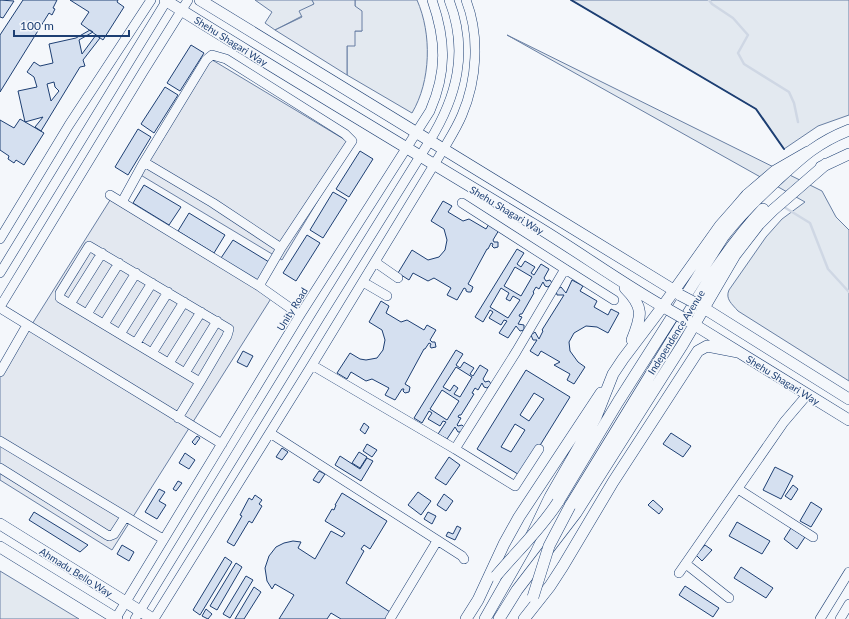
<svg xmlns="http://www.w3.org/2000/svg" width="849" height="619" viewBox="0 0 849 619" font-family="Lato,sans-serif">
<rect width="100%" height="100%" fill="#f4f7fb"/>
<path fill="#e3e9f0" stroke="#687fa3" d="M255,0H312L314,3L302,16L275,30L265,23L272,12Z
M355,0H417C432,34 431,81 412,113L347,75V46L355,31H362L355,6Z
M571,0H849V115L818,126L784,149L756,109Z
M507,35L822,191L836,217L849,230V381L738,311C732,304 725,299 729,290L766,237L782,219L805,202Z
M0,571L79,619H0Z"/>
<path fill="#e3e8f0" stroke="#687fa3" d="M312,0H355V6L362,11V31H355V46H347V75L275,30L302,17L299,11L314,4Z
M209,58L352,144L282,260L139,174Z
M112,197L272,297L112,550L0,480V375Z"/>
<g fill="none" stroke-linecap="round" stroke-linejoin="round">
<path stroke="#cfd7e4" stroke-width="2.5" d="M709,0L712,4L733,18L748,35L738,53L744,64L789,92L794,103L798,122
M784,207L810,223L828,269L849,292"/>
</g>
<path fill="#d5e0f0" stroke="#1d3f73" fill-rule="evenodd" d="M0,0L14,1L3,18L0,17Z
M23,0H57L53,8L55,9L52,15L49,13L0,92V35Z
M70,0H118L117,2L124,7L103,40L81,24L89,12Z
M90,30L93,32L79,40L82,54L96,35L100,38L83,60L85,66L80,67L41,131L35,127L43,117L25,122L18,91L37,87L34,77L27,72L34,62L40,66L53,63L49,44L76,38ZM54,82L55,87L59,91L51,101L47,84Z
M191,45L204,53L180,91L167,83Z
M165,87L178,95L154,133L141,124Z
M20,119L44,133L24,165L16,160L14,163L8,159L9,156L0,150V120L14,128Z
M138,129L151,137L128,175L115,167Z
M360,151L373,159L349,197L336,189Z
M144,185L181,207L169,225L133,203Z
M333,192L347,200L323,238L310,230Z
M443,201L452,206L448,212L463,221L469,219L486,229L489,224L499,230L493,240L494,242H498V247L494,248L492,246L493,244L491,243L488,249H487L468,284L473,287L471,292H468L466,291V289L464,288L457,300L447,295L451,288L434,278L428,281L413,273L409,280L398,273L412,250L428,260L439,257L445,250L447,240L444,229L431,221Z
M189,213L225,235L214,253L178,231Z
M307,235L320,243L296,281L283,273Z
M233,240L269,262L257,281L221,258Z
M517,249L524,253L517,264L521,267L525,261L535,267L531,273L534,275L541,264L549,269L544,278L546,281L550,280L552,283L548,287L545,286L543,282L539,289L536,287L533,292L534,293L522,314H520L519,316L522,317L518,324L524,325V330L520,331L516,326L508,338L499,333L507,321L504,320L501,325L489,318L493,312L490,310L483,322L475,317ZM515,267L532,277L521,296L504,286ZM501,288L509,293L506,299L510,301L513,296L520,300L508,318L490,307Z
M572,280L583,286L580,291L597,301L594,307L608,315L611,309L619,313L608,333L597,327L586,326L574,333L569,342L570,351L578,362L585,367L574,384L567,380L570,374L554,365L560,362L541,351L538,356L530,351L537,340H533L531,335L535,332L539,339L543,331L542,330L564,295H557L556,290L561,287L566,293Z
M381,301L389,306L386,313L401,322L407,320L424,330L427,325L436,330L430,340L432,342H435L436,347L431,348L430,346L431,344L429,343L425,349H424L405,384L410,387L409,392L405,393L403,391L404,389H402L395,400L385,395L389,388L372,379L366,381L351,372L347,379L337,373L350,353L360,359L366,360L377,358L383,350L385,340L382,330L369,322Z
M456,350L463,354L456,365L460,368L464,362L474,368L470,374L473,376L480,365L488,370L483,379L485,382L489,381L491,384L487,388L484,387L482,383L478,390L475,388L472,393L474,394L461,415H459L458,417L461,418L457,425L458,426L462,425L464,427L461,432H458L455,427L447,439L438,434L446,422L443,421L440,426L428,419L432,413L429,411L422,423L414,418ZM456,367L472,377L460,397L454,394L458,388L454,385L450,391L443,387ZM442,390L459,401L447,420L430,409Z
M243,351L253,356L247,367L237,362Z
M526,370L570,397L521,476L477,449ZM534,393L544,399L529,421L520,415ZM515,424L525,430L511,452L501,447Z
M364,423L369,427L365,434L360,430Z
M671,433L691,446L683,457L663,444Z
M197,436L200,438L195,445L192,442Z
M367,444L377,450L372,457L363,451Z
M282,448L288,452L282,460L276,457Z
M359,452L367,457L360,468L352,463Z
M185,453L195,460L189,469L179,463Z
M340,456L360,469L367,458L373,461L361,481L335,465Z
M449,457L460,465L446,485L435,478Z
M775,467L793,476L781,499L763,490Z
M319,471L325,474L319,483L313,480Z
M178,481L182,483L176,491L173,489Z
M793,485L798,489L791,500L785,496Z
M159,489L165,492L159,501L166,505L157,519L145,512Z
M418,492L431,501L421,515L408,505Z
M342,493L387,521L370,549L364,545L361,549L364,551L346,583L390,612L385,619H341L331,613L327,619H279L294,595L275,584L272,589L267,581L265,568L269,556L276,547L284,543L293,541L301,542L298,548L315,559L331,531L342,537L345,533L325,521L332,509L334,510L336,505H335Z
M444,494L453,501L446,511L437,505Z
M255,495L262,500L259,504L262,506L252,523L249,521L234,546L227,542L242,516L240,515L249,498L252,500Z
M653,500L663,509L659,514L648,505Z
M811,502L822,509L811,527L800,521Z
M34,512L88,545L80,552L29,520Z
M428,512L436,516L432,524L424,519Z
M737,522L770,541L762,554L729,536Z
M457,526L461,528L455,540L446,536L448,532L453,534Z
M791,528L805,537L797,549L784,539Z
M122,545L134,552L129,561L117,554Z
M705,545L712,550L702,561L696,555Z
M225,557L232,562L200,615L193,610Z
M236,563L242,567L217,610L210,606Z
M741,567L773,588L766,598L734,578Z
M246,576L253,580L230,618L223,614Z
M685,586L719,608L713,617L679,595Z
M254,587L261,592L244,619H235Z
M206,609L212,614L208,619L202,616Z"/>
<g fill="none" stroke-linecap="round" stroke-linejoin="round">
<defs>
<path id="minor" d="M144,162L206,60L212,55L226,59L345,134L352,141L281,248L259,286
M110,195L259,286L300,315
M122,202L144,162L213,203L281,248
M462,203L565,269
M0,239L69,125L151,0
M375,262L398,278
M0,273L167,0
M363,282L387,296
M70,304L102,253
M0,307L143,72L188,0
M0,308L222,444
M87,314L119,263
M104,324L136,273
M120,334L152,283
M136,343L168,292
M152,353L184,302
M169,363L201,312
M312,365L455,449
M0,372L27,325
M185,373L217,321
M178,418L200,382L60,298V293L89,246L229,329L227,336L200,382
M270,433L462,556L464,559
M0,441L163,539
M539,449L515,486L455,449L516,352L565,269L614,300
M0,468L107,535L109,536L114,534L125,517
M738,489L813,537
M686,564L729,598
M679,573L784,422L807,395
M116,618L300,315L430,111C447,72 446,40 432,0
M135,619L320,317L429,142C457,97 469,51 449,0
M154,619L312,365L443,150C450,138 457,127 462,115C477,80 480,36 466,0
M390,619L437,541
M820,619L849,572
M840,619L849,604"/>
<path id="major" d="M165,0C286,76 409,149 531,223C578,251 622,284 669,310
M200,0L680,294
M821,167L849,154
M625,288C644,307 642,315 632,340
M699,305L849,399
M690,322L849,420
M558,502L618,402L723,237C739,216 757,199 776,181C801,158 816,143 849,130
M570,506L711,276C727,252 743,230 763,209
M0,524L153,619
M0,547L117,619
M466,619L478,600L504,544L519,517L601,393
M485,619L526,547L550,497L596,417L613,374L623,359L663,306L720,226L735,209L747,195L775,171L808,152
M499,619L517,590L576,513L683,344L735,255L759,224L773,210L826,164
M524,619L550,586L563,566L613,482L698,351L707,346L738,352"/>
</defs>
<use href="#minor" stroke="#1d3f73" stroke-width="10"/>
<use href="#major" stroke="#1d3f73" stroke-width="12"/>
<use href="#minor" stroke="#f4f7fb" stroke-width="9"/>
<use href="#major" stroke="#f4f7fb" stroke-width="11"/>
<defs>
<path id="major-bridge" d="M680,295L699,305
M669,310L690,322
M496,576C517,551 540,530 558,502
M533,597L549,546L570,506"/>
</defs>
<use href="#major-bridge" stroke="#1d3f73" stroke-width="12" stroke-linecap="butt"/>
<use href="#major-bridge" stroke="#f4f7fb" stroke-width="11"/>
<path stroke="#1d3f73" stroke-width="2" d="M571,0L756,109L784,149"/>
</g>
<g text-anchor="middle" stroke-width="3" stroke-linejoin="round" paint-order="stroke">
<g font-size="10" fill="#1d3f73" stroke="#f4f7fb">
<text transform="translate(231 41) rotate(32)" y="4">Shehu Shagari Way</text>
<text transform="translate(507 210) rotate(31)" y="4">Shehu Shagari Way</text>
<text transform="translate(292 309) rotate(-58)" y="4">Unity Road</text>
<text transform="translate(676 332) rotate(-58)" y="4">Independence Avenue</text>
<text transform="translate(783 380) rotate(32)" y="4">Shehu Shagari Way</text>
<text transform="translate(76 572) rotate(32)" y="4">Ahmadu Bello Way</text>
</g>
</g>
<path d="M14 30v6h115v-6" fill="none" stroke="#1d3f73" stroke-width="2"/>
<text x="20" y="30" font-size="12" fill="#1d3f73" stroke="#f4f7fb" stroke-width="3" paint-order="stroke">100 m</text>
</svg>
